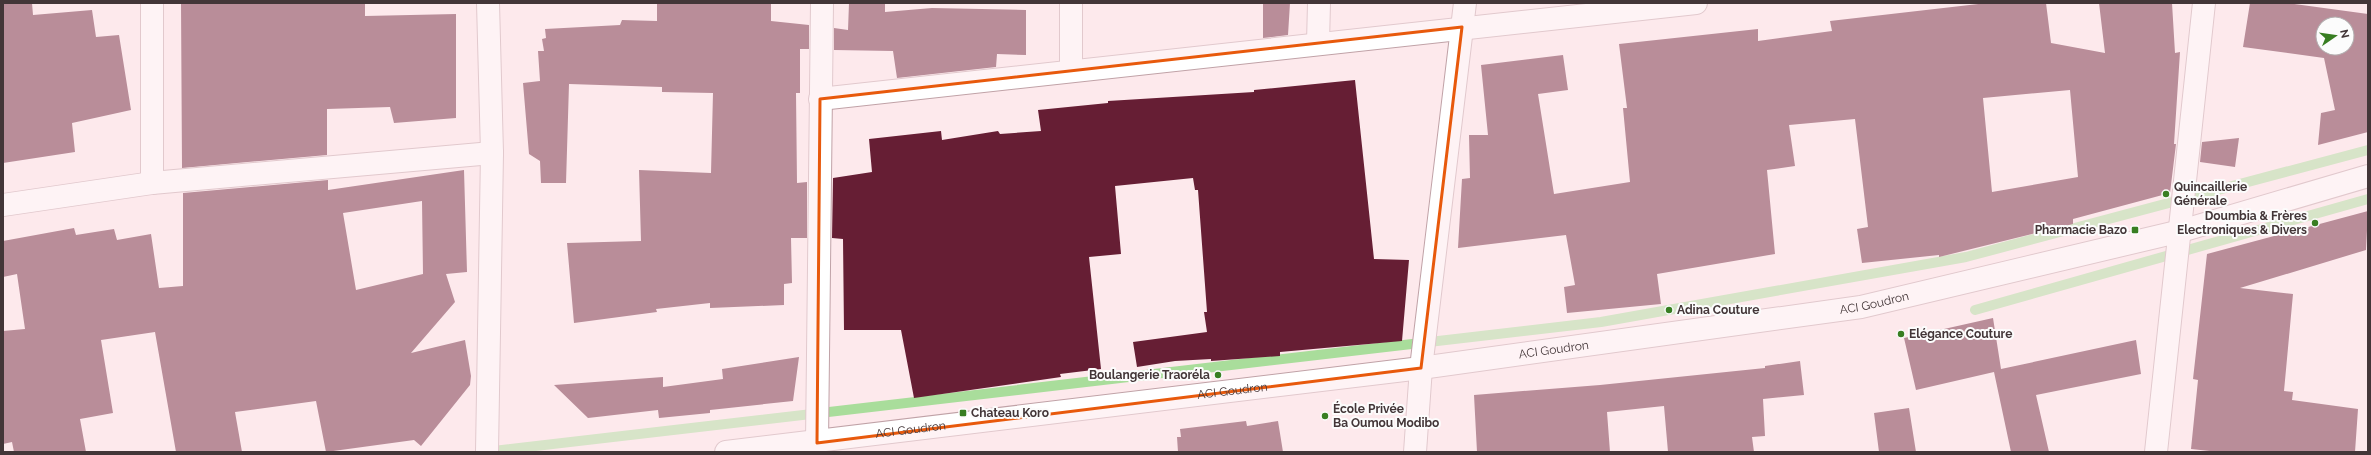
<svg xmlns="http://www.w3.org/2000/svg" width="2371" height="455" viewBox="0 0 2371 455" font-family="Raleway,sans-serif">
<rect width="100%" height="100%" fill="#fde9ec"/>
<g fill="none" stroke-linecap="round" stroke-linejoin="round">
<path stroke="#a9dd9b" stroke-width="10" d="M1975,310L2368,199
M485,452L1601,322L1966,257L2368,150"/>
</g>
<path fill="#661e34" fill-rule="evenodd" d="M3,3H32L33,15L92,10L96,37L119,35L131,110L72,123L75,152L3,163Z
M181,3H365V16L456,14V118L394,123L390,107L327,109V155L182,168Z
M657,3H771V21L809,25V49H800V93H796L797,183L807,182V238H791L792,283L784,284V305L710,308V303L656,309L657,312L574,323L567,243L641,241L639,170L711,173L713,93L662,92V87L569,84L566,183H541L540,161L529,154L523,83L540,81L538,51H544L542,39L546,38L545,29L620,25L622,20L657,21Z
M849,3H885V12L932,8L1026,10V55L997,54L996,67L897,78L893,51L834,50V28L848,30Z
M1263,3H1290L1288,35L1263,38Z
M1987,3H2046L2051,43L2105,53L2099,3H2172L2175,53L2180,52L2174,144H2176L2170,193L2073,219V224L1939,257V255L1862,263L1857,229L1868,227L1855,119L1789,125L1795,166L1767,170L1775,254L1657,274L1661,304L1567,313L1564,287L1575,285L1566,235L1458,248L1462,179L1470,178L1469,135H1488L1481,65L1563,55L1568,90L1538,94L1554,194L1630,182L1623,108H1627L1619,44L1758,29V41L1832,31L1830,21ZM2070,90L2078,177L1992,192L1983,98Z
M2250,3H2287L2368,14V132L2318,145L2321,113L2335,110L2324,58L2243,47ZM2323,24H2347V48H2323Z
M1355,80L1374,259L1409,260L1402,341L1280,352V356L1211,361V359L1175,361L1137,367L1133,342L1207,332L1204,312H1207L1198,190H1195L1193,178L1115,186L1121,254L1089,257L1101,369L1060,374L1061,377L914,398L901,330H844L843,239L832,238L833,178L872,172L869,139L941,131L942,140L998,131L1000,134L1041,131L1038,110L1108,103V101L1254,92V90Z
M2239,138L2235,167L2200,162L2202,142Z
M464,170L467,272L446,274L455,302L411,353L465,340L471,376L470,385L421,446L414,440L326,452L316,401L235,412L242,452H176L155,332L101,340L113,413L80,419L86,452H14L12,442L3,444V331L25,329L17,274L3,277V241L74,228L76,235L114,229L117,240L151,234L159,288L183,286V193L328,180V190ZM422,201L423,274L356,290L343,213Z
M2368,211L2366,250L2240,288L2293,294L2284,391L2293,392L2292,400L2358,409L2355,452H2219L2191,449L2198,380L2193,379L2207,254Z
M1993,318L2001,369L2136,340L2141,374L2036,395L2049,452H2011L1994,372L1916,390L1904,338Z
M799,357L793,401L710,410V413L659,418L658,410L588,418L554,385L663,377V387L723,379L722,369Z
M1800,361L1804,395L1763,399L1765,436L1752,437L1754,452H1668L1664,406L1607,412L1610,452H1477L1474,395L1600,385L1765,368V366Z
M1909,408L1916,452H1879L1874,413Z
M1246,421L1247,426L1278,421L1283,452H1178L1177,437H1181L1180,429Z"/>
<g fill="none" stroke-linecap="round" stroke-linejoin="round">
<defs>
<g id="minor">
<path d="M152,3V183"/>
<path d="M1318,43L1319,3"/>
<path d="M1071,71V3"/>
<path d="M820,99L1696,3"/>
<path d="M3,205L152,183L492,153"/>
<path d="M817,443L822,3"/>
<path d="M487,452L492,153L488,3"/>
<path id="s1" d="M726,452L1421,368L1861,307L2181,231L2368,176"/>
<path d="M1415,452L1421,368L1465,3"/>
<path d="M2156,452L2204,3"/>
</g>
</defs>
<use href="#minor" stroke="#c0a2a7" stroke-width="24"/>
<use href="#minor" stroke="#fff" stroke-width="22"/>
</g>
<path d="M0 0H2371V455H0ZM1462,27L1421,368L817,443L820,99Z" fill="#fde9ec" fill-opacity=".55" fill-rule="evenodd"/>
<path fill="none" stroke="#e8590c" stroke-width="3" stroke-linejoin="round" d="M1462,27L1421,368L817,443L820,99Z"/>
<g fill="#387e22" stroke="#fcfcfc" stroke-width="1.5">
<circle cx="2166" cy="194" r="4"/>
<circle cx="2315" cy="223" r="4"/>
<rect x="2131" y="226" width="8" height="8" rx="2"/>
<circle cx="1669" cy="310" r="4"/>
<circle cx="1901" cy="334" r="4"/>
<circle cx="1218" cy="375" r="4"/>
<rect x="959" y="409" width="8" height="8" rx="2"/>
<circle cx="1325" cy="416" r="4"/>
</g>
<g text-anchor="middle" stroke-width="4" stroke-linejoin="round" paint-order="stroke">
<g font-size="12" font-weight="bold" fill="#433638" stroke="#fcfcfc" text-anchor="start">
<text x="2174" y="191">Quincaillerie<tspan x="2174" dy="14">Générale</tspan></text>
<text x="2307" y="220" text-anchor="end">Doumbia &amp; Frères<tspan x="2307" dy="14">Electroniques &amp; Divers</tspan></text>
<text x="2127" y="234" text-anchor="end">Pharmacie Bazo</text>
<text x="1677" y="314">Adina Couture</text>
<text x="1909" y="338">Elégance Couture</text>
<text x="1210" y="379" text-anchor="end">Boulangerie Traoréla</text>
<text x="1333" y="413">École Privée<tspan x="1333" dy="14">Ba Oumou Modibo</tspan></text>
<text x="971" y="417">Chateau Koro</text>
</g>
<g font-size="12" fill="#433638" stroke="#fcfcfc">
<text dy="4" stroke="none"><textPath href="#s1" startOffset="1158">ACI Goudron</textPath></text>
<text dy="4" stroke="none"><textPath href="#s1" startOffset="834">ACI Goudron</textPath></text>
<text dy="4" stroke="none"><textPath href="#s1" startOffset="510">ACI Goudron</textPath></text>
<text dy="4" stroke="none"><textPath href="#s1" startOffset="186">ACI Goudron</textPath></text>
</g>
</g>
<rect width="2371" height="455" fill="none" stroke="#433638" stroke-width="8"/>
<g transform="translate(2335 36) rotate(77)"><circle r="19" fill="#fcfcfc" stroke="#b2adae"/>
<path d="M0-3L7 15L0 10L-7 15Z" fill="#387e22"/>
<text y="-6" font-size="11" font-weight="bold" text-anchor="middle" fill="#433638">N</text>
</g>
</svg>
